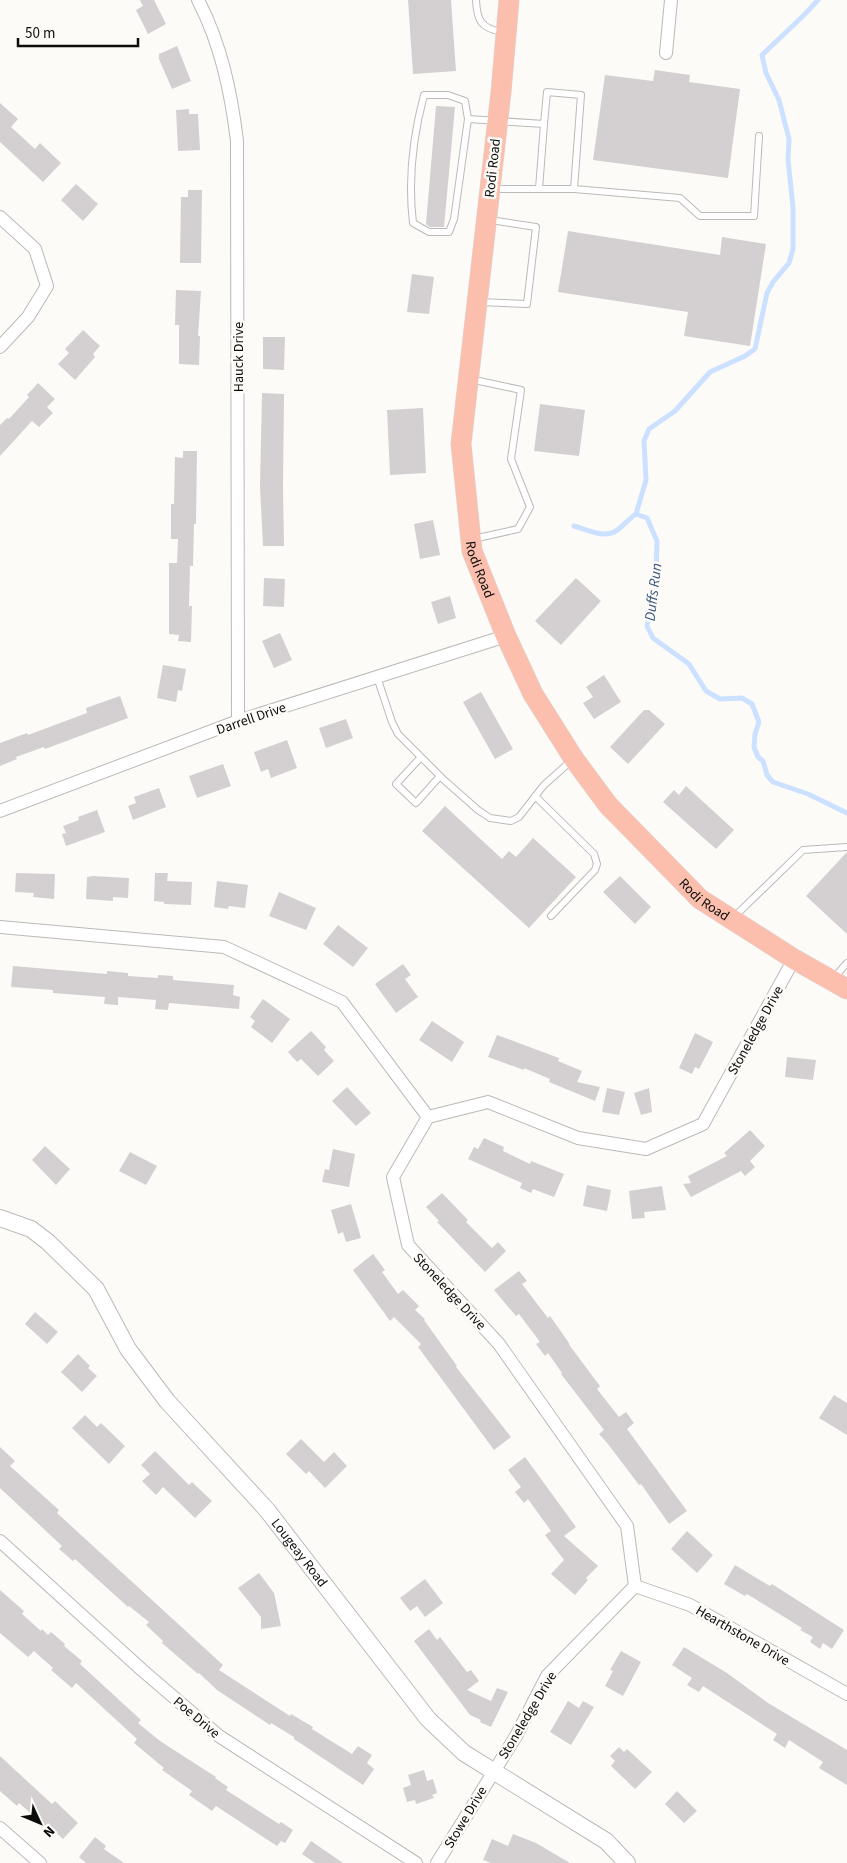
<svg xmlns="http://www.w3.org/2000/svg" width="847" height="1863" viewBox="0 0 847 1863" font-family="'Source Sans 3',sans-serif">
<rect width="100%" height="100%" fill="#fdfbf8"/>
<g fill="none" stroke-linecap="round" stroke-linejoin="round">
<path stroke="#cce1ff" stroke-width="5" d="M636,514L646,480L644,441L649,429L675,411L710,372L745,356L755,349L767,293L773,282L789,263L793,249V207L788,160L789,139L779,100L766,73L762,55L803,16L818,0
M574,526C585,529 603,538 614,532C622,528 628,519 636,514L647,518L657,541L656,579L647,626L653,638L689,664L706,691L720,699L742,698L752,704L759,722L755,734L754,747L758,757L763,761L767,775L773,782L808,794L847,813"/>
</g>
<path fill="#d4d0d1" d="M140,0H154L166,24L148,34L136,10L143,6Z
M408,0H451L456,71L413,74Z
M177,46L191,81L172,89L159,59V54Z
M655,70L690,75L689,82L740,89L728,178L593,160L605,75L653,81Z
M0,103L18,119L11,127L35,149L40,143L61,163L43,182L0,142Z
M436,106L455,107L444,227H430L426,224Z
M189,109V114H198L200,150L178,151L176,110Z
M76,184L98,204L83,221L61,200Z
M188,190H202L201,263H180L181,197H188Z
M568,231L720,255L722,237L766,244L750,346L684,336L688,312L558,292Z
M412,274L434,277L429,314L407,312Z
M176,290L201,291L198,336H200L199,365L179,364V325H175Z
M83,330L100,346L93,354L95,357L75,380L58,364L69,353L65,349Z
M263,337H285L284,370L263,369Z
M38,383L55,399L47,407L53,413L39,427L32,421L0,456V425L7,418L9,419L29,397L27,395Z
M262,393L284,394L283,488L284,546H263L260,487Z
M540,404L585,410L579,456L534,451Z
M423,408L426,473L390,475L387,410Z
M183,451H197L196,524H194L193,566H190L189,606H192L191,642L178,641L179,635L169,634V563H177L178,539H171V504H174L175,457L183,458Z
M433,520L440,555L420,559L414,524Z
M264,578L285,579L284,607L263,606Z
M576,578L601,601L561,645L535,621Z
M450,596L456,618L438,624L431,602Z
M280,633L292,660L274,668L262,641Z
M163,665L186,669L182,691L178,690L176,702L157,698Z
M604,675L621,702L594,719L583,703L593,697L586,687Z
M481,692L513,749L495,759L463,702Z
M120,696L128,718L45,749L44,747L16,757L17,759L0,766V743L27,733L28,735L87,713L86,708Z
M644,710H649L665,724L628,764L610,747Z
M346,719L353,738L326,748L319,728Z
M287,740L297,768L271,778L268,769L261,772L254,752Z
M223,764L231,786L197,798L189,776Z
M686,786L734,830L716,849L663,802L674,790L679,795Z
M159,788L166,807L133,820L128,806L136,803L134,797Z
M445,806L502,859L509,851L516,857L533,838L576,877L529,928L422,831Z
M97,810L105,832L66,846L62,834L66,833L63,826L79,820L78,817Z
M847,852V934L806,896Z
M16,873L55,874L54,899L33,897L34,893L15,892Z
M155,873H168L167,881L192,882L191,905L164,904V902L154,901Z
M93,876L129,878L128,898L113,897V901L86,899L87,877Z
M620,876L651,907L635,924L603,892Z
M217,881L248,885L245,908L229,906L228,909L214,907Z
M279,892L316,908L306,930L269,916Z
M338,925L368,948L353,967L323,944Z
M403,964L411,975L405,979L418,997L396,1013L375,984Z
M13,966L107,974V971L128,973V976L158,978V975L173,976V980L234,985L233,995L240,997L239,1009L169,1003L168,1010L155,1009L156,1000L118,997V1005L104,1004L105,997L53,993V990L11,987Z
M263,999L290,1019L272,1043L251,1027L255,1021L250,1017Z
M432,1021L464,1042L452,1062L419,1040Z
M311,1031L326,1047L324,1050L334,1061L318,1076L301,1059L297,1062L288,1052Z
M695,1033L713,1042L699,1069L695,1067L692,1074L679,1068Z
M497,1035L559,1058L558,1061L582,1071L577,1082L600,1087L595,1101L549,1082L550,1079L524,1068V1070L488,1057Z
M787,1057L816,1060L813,1080L785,1077Z
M347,1087L371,1113L356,1126L332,1101Z
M607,1088L625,1092L619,1115L602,1112Z
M649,1088L652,1112L641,1115L634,1093Z
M750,1130L765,1146L750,1161L755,1167L745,1176L741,1171L691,1197L683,1184L691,1183L688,1176L727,1156L724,1153Z
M484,1138L504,1147L503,1151L530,1164L531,1161L564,1174L554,1197L533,1189L531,1193L520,1188L522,1183L468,1159L474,1147L478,1149Z
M45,1146L70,1169L56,1185L32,1160Z
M333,1149L355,1154L349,1187L322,1182L325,1169L329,1170Z
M130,1152L157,1166L146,1185L119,1171Z
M587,1185L611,1190L607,1211L583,1206Z
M662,1186L666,1210L644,1212L645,1218L632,1219L629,1191Z
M442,1193L468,1220L466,1222L492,1248L498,1242L506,1251L485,1272L437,1222L439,1221L426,1207Z
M351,1204L361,1238L346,1242L343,1232L338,1234L331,1210Z
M373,1254L385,1270L382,1272L398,1294L403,1290L419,1306L415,1310L425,1319L424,1320L457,1366L456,1367L511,1437L494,1450L418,1347L421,1344L394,1317L390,1321L353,1270Z
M519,1271L527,1281L522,1284L548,1318L550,1316L569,1343L570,1346L600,1386L597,1389L619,1417L626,1412L634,1423L627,1429L687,1511L669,1524L641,1484L639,1485L608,1444L599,1434L604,1430L561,1374L562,1373L548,1353L545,1356L536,1344L540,1342L519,1314L516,1316L494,1290Z
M35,1312L58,1332L47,1344L25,1324Z
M78,1354L90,1366L88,1368L97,1376L82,1392L61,1372Z
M834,1395L847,1403V1435L819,1418Z
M85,1415L97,1427L101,1423L125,1446L109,1464L72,1428Z
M301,1439L324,1462L334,1452L347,1466L325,1488L309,1471L306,1474L286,1454Z
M0,1447L15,1461L10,1466L59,1510L57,1513L223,1665L219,1670L290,1716L291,1714L313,1727L312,1729L352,1754L358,1746L372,1755L367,1763L374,1769L363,1785L294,1739V1737L271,1723L270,1725L217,1690L199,1673L198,1674L162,1643L163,1641L146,1625L149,1622L129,1606L128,1607L75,1559L73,1561L59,1549L62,1546L0,1488Z
M155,1451L189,1485L192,1482L212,1501L195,1518L163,1487L156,1495L142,1481L150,1474L141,1465Z
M525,1457L576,1527L564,1536L598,1566L586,1578L588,1580L575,1595L551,1574L564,1560L545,1535L551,1531L528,1499L524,1503L515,1492L521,1487L508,1470Z
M687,1531L713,1555L697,1573L671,1549Z
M735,1565L770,1586L772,1584L844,1630L832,1649L823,1643L820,1649L810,1642L813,1637L800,1630L802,1628L747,1594L745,1596L724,1584Z
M259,1573L274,1593L281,1626L261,1629V1617L238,1588Z
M425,1579L443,1603L425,1617L417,1606L410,1611L400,1598Z
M0,1590L24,1611L22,1614L41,1631L42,1629L48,1635L51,1632L65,1644L64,1646L82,1661L80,1664L141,1720L138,1723L160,1741L216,1777L215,1778L228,1787L226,1790L279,1824L281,1822L293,1830L285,1843L281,1841L277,1846L216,1806L212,1811L189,1795L192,1791L162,1770L164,1768L134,1743L137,1739L76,1683L72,1688L51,1670L53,1668L34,1651L28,1657L0,1633Z
M429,1629L437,1640L440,1637L467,1672L471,1670L479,1681L467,1690L491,1701L497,1688L508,1692L491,1727L480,1722L481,1720L470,1715L414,1641Z
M684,1647L727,1673L768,1703L847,1750V1785L819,1768L823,1762L789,1740L785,1748L773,1740L777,1734L703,1686L699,1692L687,1685L692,1678L672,1665Z
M621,1651L641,1662L623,1696L605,1686L613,1671L610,1670Z
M568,1701L579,1708L583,1701L594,1707L571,1745L550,1732Z
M619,1747L624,1752L627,1749L652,1772L635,1789L611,1766L615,1761L610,1756Z
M0,1756L52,1804L55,1801L78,1823L63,1839L47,1824L45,1826L19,1803L17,1806L0,1791Z
M424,1770L427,1781L433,1779L437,1793L432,1795L434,1798L416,1804L415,1800L407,1802L403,1788L411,1785L408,1775Z
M677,1791L697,1811L684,1823L665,1804Z
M513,1834L536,1843L570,1863H491L483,1860L492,1839L508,1846Z
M95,1837L106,1846L104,1849L124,1863H86L79,1857Z
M311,1841L343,1863H315L302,1854Z"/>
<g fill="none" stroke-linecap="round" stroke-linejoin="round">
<defs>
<path id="service" d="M476,0C477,21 481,28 502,32
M468,119L454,219L449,232H429L413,223C408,181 413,136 424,95H448L465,101L468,119L544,124L539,189H492
M539,189H574L581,95L547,92L544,124
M574,189L680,198L700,216H754L759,136
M479,302L527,304L536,227L490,220
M470,379L521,390L511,459L530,507L518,529L473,539
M377,677L392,722L398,734L444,780L478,810L490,818L511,821L519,817L544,785L571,761
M421,757L396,784L416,803L440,776
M535,796L594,854L597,864L595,870L551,916
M734,917L803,850L847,847
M833,979L847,963"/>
<path id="minor" d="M198,0C221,44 231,92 237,141L238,721
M666,53L671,0
M0,217L35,249L47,286L28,317L0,347
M0,811L238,721L506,636
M0,927L224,947L342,1002L428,1117
M0,1541L142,1670L219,1736L416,1863
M635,1586L627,1526L499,1344L408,1245L393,1177L428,1117L488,1102L578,1138L646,1149L703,1124L794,959
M635,1586L690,1605L847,1694
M0,1828L40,1863
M437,1863L516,1736L547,1676L635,1586"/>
<g id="tertiary">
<path id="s1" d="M0,1218L31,1229L48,1242L96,1289L128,1349L167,1401L267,1510L428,1719L464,1753L606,1841L627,1863"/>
</g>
<g id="primary">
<path id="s2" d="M509,0L501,92L461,444L472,551L506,636L533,694L574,759L608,805L700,899L794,959L847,989"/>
</g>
</defs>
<use href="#service" stroke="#bcbab8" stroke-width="8"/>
<use href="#minor" stroke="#bcbab8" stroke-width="14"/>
<use href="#tertiary" stroke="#bcbab8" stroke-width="18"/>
<use href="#primary" stroke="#d8d8d8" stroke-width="21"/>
<use href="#service" stroke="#fff" stroke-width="6"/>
<use href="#minor" stroke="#fff" stroke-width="12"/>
<use href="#tertiary" stroke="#fff" stroke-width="16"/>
<use href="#primary" stroke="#fcbfad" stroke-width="20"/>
</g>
<g text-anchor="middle" stroke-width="5" stroke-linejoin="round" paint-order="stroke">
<g font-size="14" fill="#0c0c0b" stroke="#fdfbf8">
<text transform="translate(492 168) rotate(-84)" y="5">Rodi Road</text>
<text transform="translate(238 357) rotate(-90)" y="5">Hauck Drive</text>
<text dy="5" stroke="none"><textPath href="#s2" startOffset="574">Rodi Road</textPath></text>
<text transform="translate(251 718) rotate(-19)" y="5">Darrell Drive</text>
<text dy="5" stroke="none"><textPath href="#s2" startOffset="979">Rodi Road</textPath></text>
<text transform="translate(755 1030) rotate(-61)" y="5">Stoneledge Drive</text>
<text transform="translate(450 1291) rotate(47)" y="5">Stoneledge Drive</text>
<text dy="5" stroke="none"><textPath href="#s1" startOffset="456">Lougeay Road</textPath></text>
<text transform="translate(743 1635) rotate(30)" y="5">Hearthstone Drive</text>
<text transform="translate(527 1715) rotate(-59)" y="5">Stoneledge Drive</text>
<text transform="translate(197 1717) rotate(40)" y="5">Poe Drive</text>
<text transform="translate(465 1817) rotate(-59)" y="5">Stowe Drive</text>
</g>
<g font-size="15" font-style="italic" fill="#37557e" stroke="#fdfbf8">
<text transform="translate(653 592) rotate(-83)" y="5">Duffs Run</text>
</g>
</g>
<g transform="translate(40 1823) rotate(134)" stroke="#fdfbf8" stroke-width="4" paint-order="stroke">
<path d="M0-4L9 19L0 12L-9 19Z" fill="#0c0c0b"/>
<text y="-8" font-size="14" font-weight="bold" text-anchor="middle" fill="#0c0c0b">N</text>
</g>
<path d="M18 38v8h120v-8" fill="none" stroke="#0c0c0b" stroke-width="2.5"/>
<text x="25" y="38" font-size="15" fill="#0c0c0b" stroke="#fdfbf8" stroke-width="4" paint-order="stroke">50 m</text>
</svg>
